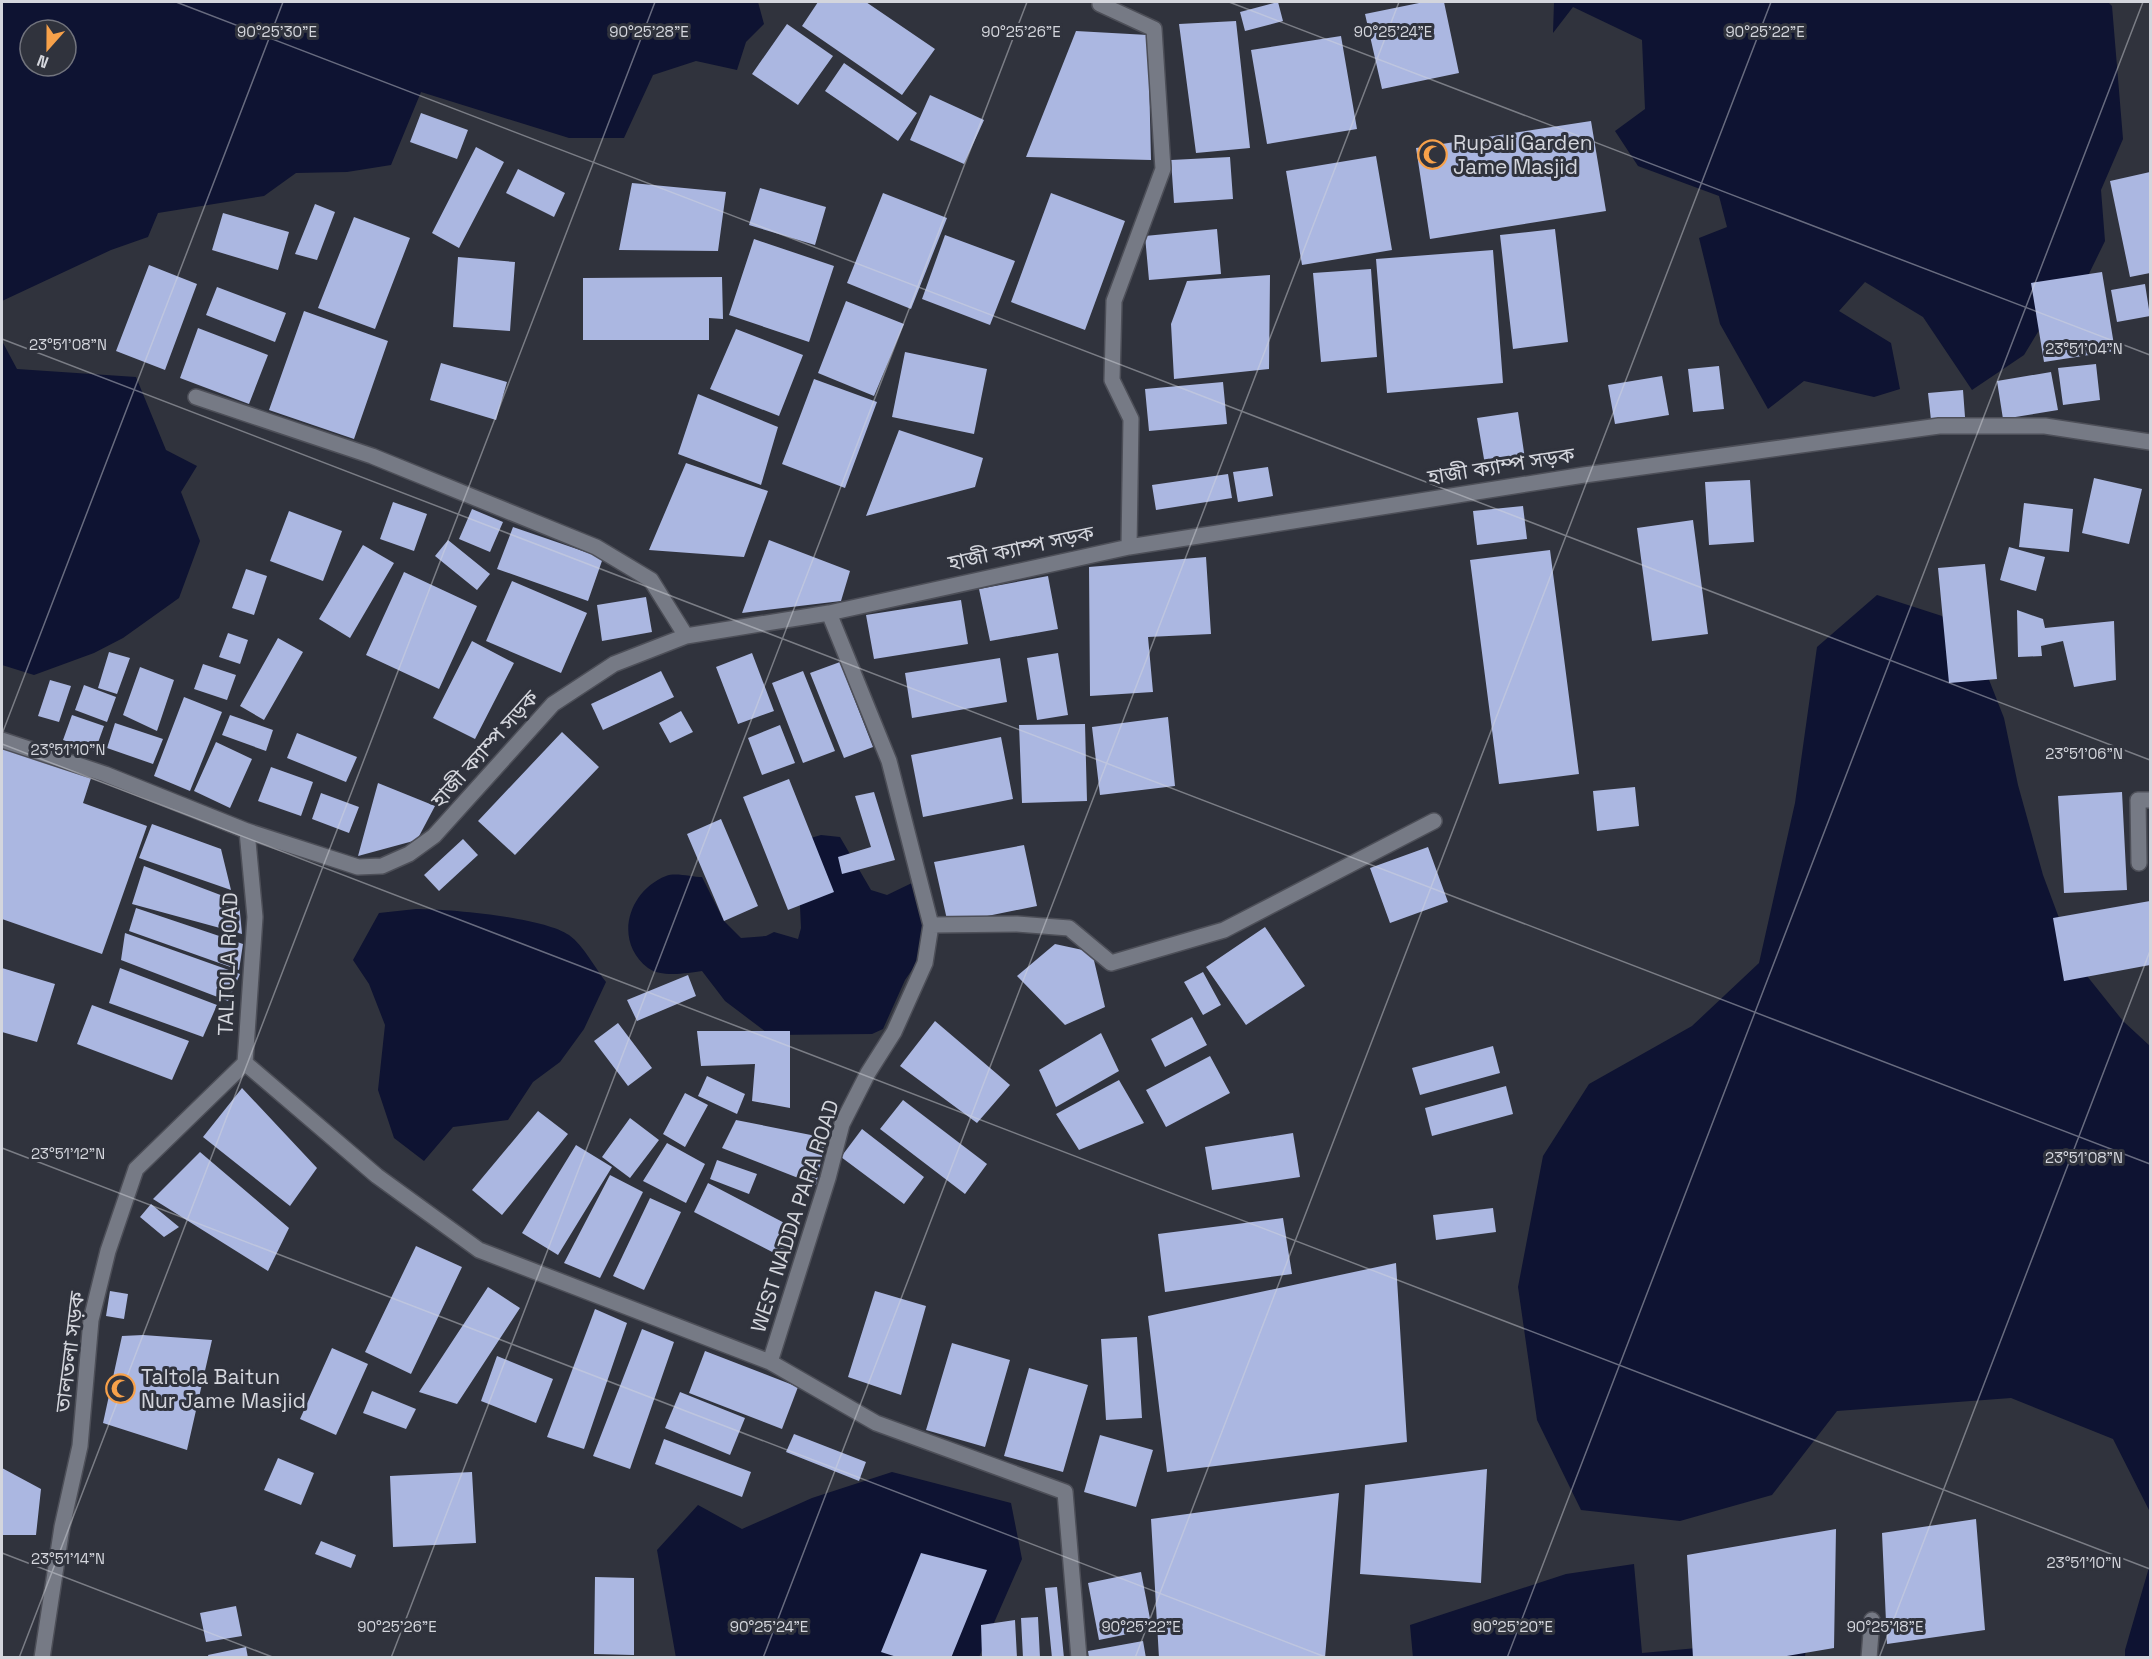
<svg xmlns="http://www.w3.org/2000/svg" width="2152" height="1659" viewBox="0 0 2152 1659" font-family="'Space Grotesk','Noto Sans Bengali',sans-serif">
<rect width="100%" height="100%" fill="#30333d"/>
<path fill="#0e1332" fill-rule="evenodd" d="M2,2H758L764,24L746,42L737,70L696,61L653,75L624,138H569L421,92L391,165L347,172L296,173L264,196L158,213L148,237L111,250L2,301ZM30,30H66V66H30Z
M1554,2H2108L2112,6L2123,139L2101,190L2105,241L2083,286L2047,317L2024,355L1972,390L1923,317L1865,282L1839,311L1891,343L1900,389L1874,397L1804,381L1768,409L1720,324L1699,238L1727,227L1719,196L1638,166L1615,131L1645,109L1642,40L1573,7L1553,33Z
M2,341L17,369L136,377L166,450L197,466L181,492L200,541L179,598L123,638L94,653L34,675L2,665Z
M1877,595L1942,616L1984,667L2004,718L2018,785L2043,875L2075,961L2123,1021L2150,1046V1512L2113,1439L2011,1398L1837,1411L1772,1495L1680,1521L1581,1510L1537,1420L1518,1287L1543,1156L1589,1084L1692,1026L1759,963L1795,803L1817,647Z
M821,835L840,837L871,890L887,895L914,882L916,901L927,926L925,951L905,980L883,1029L872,1034L770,1035L725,1001L702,971C687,973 662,978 648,968C613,941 628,891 666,876C675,872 692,877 702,877L724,921L741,938L766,936L774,932L798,939L801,928L797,842Z
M416,909C449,909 543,917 569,935C584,946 595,968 606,982L584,1029L560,1062L533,1082L508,1120L453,1127L424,1161L394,1138L378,1090L385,1025L369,984L353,960L379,913Z
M892,1472L1011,1503L1022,1559L979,1657L676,1658L657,1550L698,1505L742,1529L812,1498Z
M1634,1564L1642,1653L1807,1638L1805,1657L1413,1658L1410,1625L1566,1574Z
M2150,1564V1657H2125V1650Z"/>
<path fill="#abb7e1" d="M818,2H866L935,49L902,95L802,26Z
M1278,2L1283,21L1245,31L1240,12Z
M1424,2H1444L1459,73L1382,89L1365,14Z
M1236,21L1250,148L1196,153L1179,24Z
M787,24L833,56L798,105L752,74Z
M1076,31L1148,35L1151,160L1026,157Z
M1341,36L1357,129L1267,144L1251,50Z
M844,63L917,113L898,141L825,91Z
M930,95L984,120L964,164L910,140Z
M421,113L468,130L457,159L410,142Z
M1591,121L1606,211L1430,239L1416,148Z
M476,147L504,162L459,248L432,233Z
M1376,156L1392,250L1302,265L1286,171Z
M1230,157L1233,199L1174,203L1171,160Z
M518,169L565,193L554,217L506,193Z
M2150,172V273L2130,277L2110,181Z
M632,183L726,192L718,251L619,250Z
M760,188L826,207L815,245L749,225Z
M883,193L947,218L911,309L847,283Z
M1051,193L1125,221L1085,330L1011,302Z
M315,204L335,212L317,260L295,254Z
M223,213L289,232L278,270L212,250Z
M354,217L410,238L375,329L318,308Z
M1217,229L1221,274L1149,280L1145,236Z
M1555,229L1568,342L1513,349L1500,235Z
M945,235L1015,261L990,325L922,299Z
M754,239L834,266L809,342L729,315Z
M1493,250L1503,383L1387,393L1376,259Z
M458,257L515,262L510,331L453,327Z
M149,265L197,284L165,370L116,351Z
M1371,269L1377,357L1321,362L1313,273Z
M2102,272L2115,351L2044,362L2031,283Z
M1270,275L1269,369L1174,379L1171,324L1187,281Z
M722,277L723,319L709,318V340H583V278Z
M2145,284L2150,316L2117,322L2111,290Z
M217,287L286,313L275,342L206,315Z
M846,301L904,324L874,396L818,373Z
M304,311L388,341L354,439L269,410Z
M198,328L268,355L249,404L180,378Z
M736,329L803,355L779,416L710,389Z
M905,352L987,369L974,434L892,417Z
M441,363L507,382L496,420L430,400Z
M2096,364L2100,400L2063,405L2058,368Z
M1719,366L1724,409L1693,412L1688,369Z
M2051,372L2058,410L2003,419L1997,381Z
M1662,376L1669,415L1615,424L1608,385Z
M814,379L877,402L845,488L782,464Z
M1223,382L1227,424L1149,431L1145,389Z
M1963,390L1965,417L1931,420L1928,393Z
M698,394L778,427L761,485L678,454Z
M1518,412L1525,459L1485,465L1477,418Z
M899,430L983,458L975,487L866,516Z
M686,463L768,491L744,557L649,550Z
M1268,467L1273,496L1238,502L1233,472Z
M1228,474L1232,498L1156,510L1152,485Z
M2094,478L2142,489L2129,544L2082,533Z
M1750,480L1754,542L1709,545L1705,482Z
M393,502L427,514L414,551L380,539Z
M2024,503L2073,509L2069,552L2019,547Z
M1523,506L1527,539L1477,545L1473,511Z
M472,509L503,522L490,552L459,539Z
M289,511L342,531L323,581L270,561Z
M1693,520L1708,634L1652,641L1637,528Z
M513,527L603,558L588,601L497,569Z
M448,540L490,574L477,590L435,556Z
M769,540L850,571L841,601L742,613Z
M363,545L394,563L350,638L319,619Z
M2009,547L2045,557L2036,591L2000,580Z
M1550,550L1579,774L1499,784L1470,560Z
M1206,557L1211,634L1148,637L1153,692L1090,696L1089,567Z
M1985,564L1997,679L1949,683L1938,568Z
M246,569L267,576L254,615L232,608Z
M404,572L477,606L439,689L366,655Z
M1048,576L1058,629L990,641L979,589Z
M512,581L587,613L561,673L486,641Z
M646,597L652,632L602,641L597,605Z
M961,600L968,644L874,659L866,615Z
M2017,610L2043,619L2045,628L2114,621L2116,680L2074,687L2063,641L2041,646L2042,656L2018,657Z
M228,633L248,640L240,664L219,657Z
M278,638L303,652L264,720L240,706Z
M472,641L514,663L475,739L433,718Z
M109,652L130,658L117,694L98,688Z
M752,653L774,711L738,724L716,667Z
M1058,653L1068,715L1037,720L1027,658Z
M1000,658L1007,702L912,718L905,673Z
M840,662L873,747L844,758L810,673Z
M203,664L236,675L227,700L194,689Z
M140,667L174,680L157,731L123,715Z
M661,671L674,697L603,730L591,704Z
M803,671L835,751L803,763L772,683Z
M50,680L71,686L59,722L38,716Z
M84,685L116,697L107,722L75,710Z
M184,697L222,712L190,791L154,776Z
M681,711L693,732L670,743L659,723Z
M72,715L104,726L95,751L63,740Z
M230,715L273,730L266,751L222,735Z
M1168,717L1175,786L1100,795L1092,727Z
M115,723L163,739L153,764L107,748Z
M1085,724L1087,801L1022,803L1019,725Z
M780,725L795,763L762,775L748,738Z
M562,732L599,767L515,855L478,821Z
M297,733L357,757L346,782L287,758Z
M1001,737L1013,799L923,817L911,755Z
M216,742L252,759L230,808L194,791Z
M2,743L92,775L83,803L147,826L102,954L2,919Z
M271,767L313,782L301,816L258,801Z
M789,779L834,892L788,910L743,797Z
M378,783L435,806L417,840L358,856Z
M1635,787L1639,826L1597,831L1593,791Z
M874,792L895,860L842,874L838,857L871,847L855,796Z
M2122,792L2127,890L2064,893L2058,796Z
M321,793L359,807L349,833L312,819Z
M721,819L758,906L724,921L687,834Z
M152,824L221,849L231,890L139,858Z
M463,839L478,855L439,891L424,875Z
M1024,845L1037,906L948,924L934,862Z
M1428,847L1448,902L1390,923L1370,868Z
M144,866L239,902L242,934L132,904Z
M2150,901V965L2064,981L2053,918Z
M136,908L243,944L239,970L129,931Z
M1265,927L1305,986L1246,1025L1206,967Z
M125,933L240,974L228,1001L121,960Z
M1055,944L1092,952L1105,1007L1065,1025L1017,976Z
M2,968L55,984L37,1042L2,1032Z
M120,968L217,1005L203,1037L109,1003Z
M1203,972L1221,1005L1203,1015L1184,982Z
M688,975L696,996L637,1021L627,1000Z
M92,1005L189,1041L172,1080L77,1044Z
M1192,1017L1207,1045L1165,1067L1151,1039Z
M935,1021L1010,1085L977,1123L900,1066Z
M618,1023L652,1068L628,1086L594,1041Z
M697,1031H790V1108L752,1101L755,1064L701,1066Z
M1101,1033L1119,1071L1056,1107L1039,1070Z
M1493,1046L1500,1073L1420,1095L1412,1068Z
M1210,1056L1230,1093L1166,1127L1146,1090Z
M707,1076L745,1094L737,1114L698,1096Z
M1119,1080L1144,1123L1079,1150L1056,1114Z
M1506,1086L1513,1114L1432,1136L1425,1108Z
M242,1088L317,1168L290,1206L203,1137Z
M685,1093L708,1105L685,1147L663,1134Z
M903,1100L987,1164L965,1194L880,1129Z
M538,1111L568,1134L502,1215L472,1190Z
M630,1118L659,1140L630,1178L602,1157Z
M736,1120L826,1138L816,1185L722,1148Z
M862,1129L924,1177L904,1204L841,1157Z
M1293,1133L1300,1177L1212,1190L1205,1147Z
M667,1143L705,1164L686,1203L643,1181Z
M576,1145L612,1167L558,1255L522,1233Z
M200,1152L289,1228L268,1271L153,1199Z
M717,1160L757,1174L749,1194L710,1179Z
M610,1175L643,1192L600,1278L564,1263Z
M708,1183L796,1229L782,1257L694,1212Z
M650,1198L681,1212L644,1290L613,1276Z
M151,1204L179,1227L164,1237L140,1217Z
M1493,1208L1496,1232L1436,1240L1433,1215Z
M1283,1218L1292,1274L1165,1292L1158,1234Z
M416,1246L462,1267L411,1374L365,1352Z
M1396,1263L1407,1442L1167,1472L1148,1316Z
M488,1287L520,1308L457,1404L419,1392Z
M110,1291L128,1294L124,1319L106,1316Z
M875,1291L926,1306L901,1395L848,1377Z
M595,1309L627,1323L584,1449L547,1437Z
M642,1329L674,1342L630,1469L593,1456Z
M143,1335L212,1340L187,1450L103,1423L122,1336Z
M1137,1337L1142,1418L1106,1420L1101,1339Z
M952,1343L1010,1360L985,1447L926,1430Z
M332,1348L368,1364L336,1435L300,1419Z
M705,1351L798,1387L782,1429L689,1393Z
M497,1356L553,1379L536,1423L481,1401Z
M1029,1368L1088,1385L1063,1472L1004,1456Z
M372,1391L416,1409L406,1429L363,1413Z
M680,1392L745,1418L730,1455L665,1428Z
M794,1434L866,1462L859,1481L786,1452Z
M1100,1435L1153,1450L1136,1507L1084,1492Z
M664,1439L751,1472L742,1497L655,1464Z
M278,1458L314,1473L301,1505L264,1490Z
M2,1468L41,1489L36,1535H2Z
M1487,1469L1481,1583L1360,1574L1365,1485Z
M472,1472L476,1543L393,1547L390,1476Z
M1339,1493L1325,1658H1159L1151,1519Z
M1976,1519L1985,1630L1887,1644L1882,1533Z
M1836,1529L1834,1648L1775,1658H1693L1687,1555Z
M321,1541L356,1555L351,1568L315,1554Z
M921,1553L987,1570L951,1658H900L881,1652Z
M1141,1572L1152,1629L1099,1640L1088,1583Z
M595,1577L634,1578V1655L594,1654Z
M1057,1587L1064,1658H1052L1045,1588Z
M236,1606L242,1636L206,1642L200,1613Z
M1038,1617L1040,1658H1023L1021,1618Z
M1015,1620L1017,1658H982L981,1625Z
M1143,1641L1146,1658H1089L1088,1651Z
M246,1647L248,1658H209L208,1655Z"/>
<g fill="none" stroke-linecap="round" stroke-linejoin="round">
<defs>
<path id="minor" d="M1100,2V4L1154,29L1163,169L1114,301L1112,380L1131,419L1129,547
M196,397L372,456L596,547L651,580L686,636
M2,740L105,774L247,831L358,867L382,866L409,854L434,836L553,704L614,664L686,636L829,613L1129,547L1584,475L1939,426H2045L2150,442
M2139,863L2138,800H2150
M931,925L1017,924L1069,928L1111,963L1224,930L1434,821
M245,1063L377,1176L479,1250L770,1362L876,1423L1065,1492L1079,1658
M245,1063L255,917L247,831
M770,1362L828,1178L842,1124L868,1073L894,1032L925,963L931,925L889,761L829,613
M42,1658L62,1527L80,1446L91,1320L108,1251L136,1169L245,1063
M1869,1658L1872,1620"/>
</defs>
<use href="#minor" stroke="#4d4f58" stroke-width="18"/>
<use href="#minor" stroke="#767a85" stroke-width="15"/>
</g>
<path fill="none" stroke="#d4d6dd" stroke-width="1.5" stroke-opacity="0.45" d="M176,2L2150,760M1229,2L2150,355M2,339L2150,1164M2,734L283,2M2,744L2150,1569M2,1148L1328,1658M2,1553L275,1658M19,1658L655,2M391,1658L1027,2M763,1658L1399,2M1135,1658L1771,2M1507,1658L2143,2M1879,1658L2150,951"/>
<defs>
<symbol id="mosque-ring" viewBox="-11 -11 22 22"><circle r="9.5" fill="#30333d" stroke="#f7a14a" stroke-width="1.5"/><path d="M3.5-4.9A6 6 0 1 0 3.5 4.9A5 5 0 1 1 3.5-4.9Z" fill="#f7a14a"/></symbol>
</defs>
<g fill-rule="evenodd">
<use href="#mosque-ring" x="1416" y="138" width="33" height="33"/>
<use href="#mosque-ring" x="104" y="1372" width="33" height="33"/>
</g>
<g text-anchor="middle" stroke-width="6" stroke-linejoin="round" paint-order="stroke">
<g font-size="21" fill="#d4d6dd" stroke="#30333d" text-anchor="start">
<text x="1453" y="150">Rupali Garden<tspan x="1453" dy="24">Jame Masjid</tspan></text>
<text x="141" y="1384">Taltola Baitun<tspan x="141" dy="24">Nur Jame Masjid</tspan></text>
</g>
<g font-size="21" fill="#d4d6dd" stroke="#30333d">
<text transform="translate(1501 466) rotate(-9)" y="7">হাজী ক্যাম্প সড়ক</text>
<text transform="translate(1021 548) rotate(-12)" y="7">হাজী ক্যাম্প সড়ক</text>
<text transform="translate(485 749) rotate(-48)" y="7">হাজী ক্যাম্প সড়ক</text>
<text transform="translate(228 964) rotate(-88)" y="7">TALTOLA ROAD</text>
<text transform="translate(795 1216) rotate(-72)" y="7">WEST NADDA PARA ROAD</text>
<text transform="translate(70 1352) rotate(-83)" y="7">তালতলা সড়ক</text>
</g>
</g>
<g font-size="15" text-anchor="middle" fill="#d4d6dd" stroke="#30333d" stroke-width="6" stroke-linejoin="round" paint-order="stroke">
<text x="649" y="37">90°25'28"E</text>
<text x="1021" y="37">90°25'26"E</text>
<text x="1393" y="37">90°25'24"E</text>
<text x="1765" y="37">90°25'22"E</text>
<text x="277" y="37">90°25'30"E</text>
<text x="68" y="350">23°51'08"N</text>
<text x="2084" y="354">23°51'04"N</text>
<text x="68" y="755">23°51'10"N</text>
<text x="2084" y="759">23°51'06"N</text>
<text x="68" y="1159">23°51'12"N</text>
<text x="2084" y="1163">23°51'08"N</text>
<text x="68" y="1564">23°51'14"N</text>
<text x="2084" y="1568">23°51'10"N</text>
<text x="397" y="1632">90°25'26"E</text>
<text x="769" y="1632">90°25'24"E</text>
<text x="1141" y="1632">90°25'22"E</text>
<text x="1513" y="1632">90°25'20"E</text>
<text x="1885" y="1632">90°25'18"E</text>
</g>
<rect width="2152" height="1659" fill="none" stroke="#d4d6dd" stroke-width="6"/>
<g transform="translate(48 48) rotate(201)"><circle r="28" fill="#30333d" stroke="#72747d" stroke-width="1.5"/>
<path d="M0-4.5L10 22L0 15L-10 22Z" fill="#f7a14a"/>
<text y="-9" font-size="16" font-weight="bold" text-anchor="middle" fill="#d4d6dd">N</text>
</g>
</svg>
